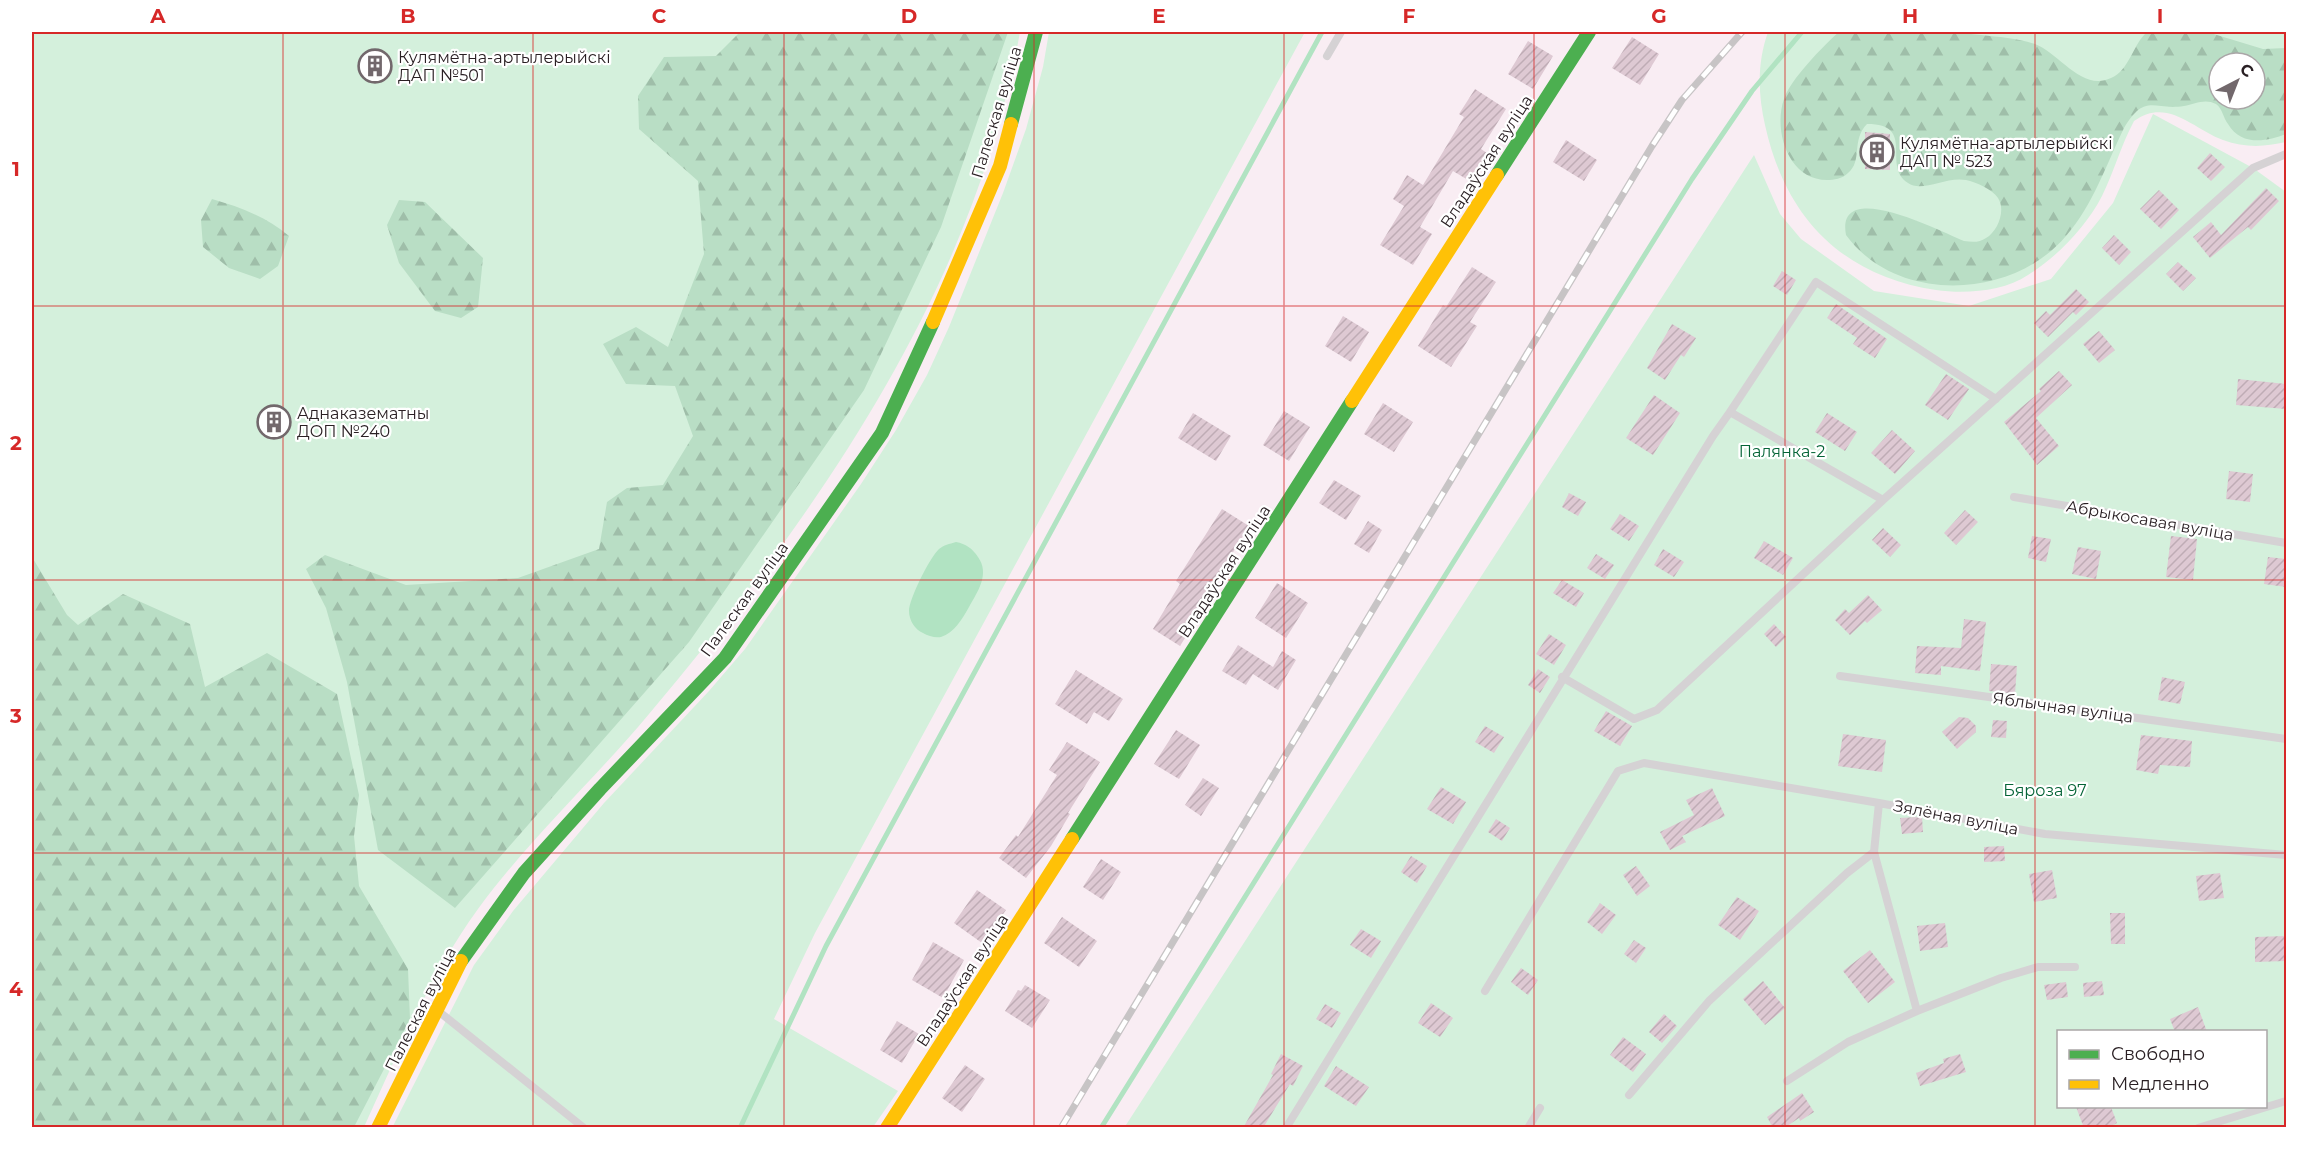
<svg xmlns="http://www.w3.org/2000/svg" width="2318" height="1159" viewBox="0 0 2318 1159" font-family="Montserrat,sans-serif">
<defs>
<pattern id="forest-firs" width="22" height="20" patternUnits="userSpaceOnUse" patternTransform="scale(1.5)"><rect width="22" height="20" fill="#b9dec5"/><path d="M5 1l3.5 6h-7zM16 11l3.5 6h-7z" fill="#9fbea9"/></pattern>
<pattern id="building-hatch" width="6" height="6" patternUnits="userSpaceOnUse" patternTransform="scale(1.5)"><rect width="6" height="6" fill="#dec9d3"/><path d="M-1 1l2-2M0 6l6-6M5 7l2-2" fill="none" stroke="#bfacb5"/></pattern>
</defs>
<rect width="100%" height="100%" fill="#f9edf3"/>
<path fill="#d4f0dc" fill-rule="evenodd" d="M32,32H1020C974,291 816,516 649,714C594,780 529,839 478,909C430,975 398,1053 364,1127H32Z
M1049,32H1305L815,933L774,1019L898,1091L873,1127L392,1128L474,965L513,911L604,803L709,691L745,649L861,484L896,430L927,375L949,327L1003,193L1026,129L1043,67Z
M1768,32H2286V142C2264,147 2245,148 2223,140C2192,128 2167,97 2134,121C2121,145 2114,172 2102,196C2086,227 2057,257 2028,275C2003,292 1964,294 1936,290C1842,276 1785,217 1765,125C1758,94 1757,63 1768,32ZM2219,63H2255V99H2219Z
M2153,114L2253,168L2286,192V1127L1124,1128L1754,155L1780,214L1801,239L1874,291L1969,306L2051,279L2113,203ZM2058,1032H2266V1106H2058Z"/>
<path fill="url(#forest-firs)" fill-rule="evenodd" d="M740,32H1008L941,227L864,390L689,642L455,908L378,850L347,682L326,608L306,569L325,555L406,585L518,578L599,549L607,502L627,488L663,485L693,436L675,386L626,384L603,344L636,327L668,347L704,254L698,181L639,129L638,96L664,57L716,56Z
M1839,32C1886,32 1934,29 1981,35C1999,37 2017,38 2035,44C2059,53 2082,92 2111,78C2129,71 2133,44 2147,32H2207L2263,49L2286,48V134C2266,142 2241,146 2228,124C2223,118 2223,109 2216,104C2205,98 2195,104 2184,106C2153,111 2146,92 2124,128C2106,165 2093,205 2066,236C2012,300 1896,304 1846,235C1835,176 1943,233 1964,241C1972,242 1979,243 1986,238C1998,231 2006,210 1998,198C1992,189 1976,182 1966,180C1946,176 1922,193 1908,183C1881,166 1917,124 1867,124C1851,140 1863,161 1848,173C1842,179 1834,180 1827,180C1788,180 1773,130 1784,99C1790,80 1823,46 1839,32ZM2219,63H2255V99H2219Z
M212,199C240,207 267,217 289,236L278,266L260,279L229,268L203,247L201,220Z
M399,200L425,202L483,258L478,307L461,318L435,311L399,263L387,225Z
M32,557L67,615L78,625L123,594L190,624L205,687L267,653L337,694L359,795L354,836L359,886L408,969L410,1019L354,1127H32Z"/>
<path fill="#b1e3c2" d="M956,542C966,544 972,548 978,557C990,574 978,591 969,607C963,618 954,633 941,637C935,638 928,636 923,633C915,630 909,620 909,611C909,599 930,557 939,549C944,545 949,544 956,542Z"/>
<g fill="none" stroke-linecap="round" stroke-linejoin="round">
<path stroke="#b1e3c2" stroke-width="5" d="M740,1128L826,946L1322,32
M1101,1128L1692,179L1752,91L1802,32"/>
</g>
<path fill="url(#building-hatch)" d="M1632,37L1659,54L1640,85L1612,68Z
M1528,41L1553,56L1533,89L1508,74Z
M375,52L390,64L376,81L361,69Z
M1475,89L1506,109L1481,149L1490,155L1473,183L1453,171L1420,227L1432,234L1413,265L1380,245L1404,206L1393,199L1407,175L1423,185L1464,117L1459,114Z
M1865,132L1890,134V170L1865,169Z
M1566,140L1597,160L1584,181L1553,162Z
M2210,153L2225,167L2211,181L2197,168Z
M2266,188L2279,201L2251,230L2248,227L2210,258L2193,237L2211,222L2221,235Z
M2159,190L2179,210L2161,229L2140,209Z
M2114,235L2131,252L2119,265L2102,248Z
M2178,262L2196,278L2183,291L2166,274Z
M1472,267L1496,282L1470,322L1477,326L1451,367L1418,346L1443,305L1446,307Z
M1782,271L1796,280L1787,295L1773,286Z
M2076,289L2089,302L2076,315L2073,312L2048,337L2034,323L2046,311L2050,315Z
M1836,304L1887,339L1875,358L1853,344L1857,338L1827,318Z
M1343,316L1369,332L1351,362L1325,346Z
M1672,324L1696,338L1684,357L1681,355L1665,380L1647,368Z
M2099,331L2115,350L2099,363L2083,344Z
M2059,371L2072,385L2036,418L2059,446L2037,465L2004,422L2041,391L2039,389Z
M1946,374L1969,389L1948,420L1925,405Z
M2238,379L2286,384V409L2236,405Z
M1654,395L1680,413L1653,455L1626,438Z
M1383,403L1413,422L1394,452L1364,434Z
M273,408L289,420L275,437L260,425Z
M1284,411L1310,427L1289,461L1263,445Z
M1193,413L1231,436L1216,461L1178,438Z
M1827,413L1857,432L1845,451L1815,432Z
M1892,430L1915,451L1895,474L1871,453Z
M2229,471L2253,474L2250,502L2226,499Z
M1334,480L1361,496L1346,520L1319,503Z
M1569,493L1586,502L1578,516L1562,507Z
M1222,509L1249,526L1192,620L1195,622L1180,646L1153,629L1180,584L1176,581Z
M1965,510L1978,522L1956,545L1944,533Z
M1620,514L1639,526L1629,541L1610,529Z
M1368,521L1382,530L1369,553L1354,544Z
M1883,528L1901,545L1890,557L1872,540Z
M2032,536L2051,539L2046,562L2028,558Z
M2171,536L2197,539L2193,580L2166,577Z
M1764,541L1793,558L1783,575L1754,558Z
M2078,547L2101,551L2096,579L2072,574Z
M1663,549L1684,562L1674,577L1654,565Z
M1596,554L1614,565L1605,579L1587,568Z
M2268,557L2286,559V587L2264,584Z
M1562,580L1584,593L1576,607L1553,593Z
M1277,583L1308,603L1286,638L1255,618Z
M1868,595L1882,610L1867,623L1865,621L1850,635L1835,620L1845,609L1849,613Z
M1964,619L1986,622L1980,671L1941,666V675L1915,673L1917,646L1961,648Z
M1774,624L1786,637L1776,647L1764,634Z
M1549,634L1566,645L1554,665L1536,654Z
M1238,645L1273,667L1282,651L1296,660L1278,690L1253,674L1246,685L1222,671Z
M1991,664L2017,666L2015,694L1989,691Z
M1538,669L1550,677L1540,693L1528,685Z
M1076,670L1123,699L1109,721L1094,712L1087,724L1055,704Z
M2162,677L2185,682L2180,704L2158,700Z
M1606,711L1632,726L1620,746L1594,731Z
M1959,717L1968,718L1976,726V732L1957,749L1942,732Z
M1993,720L2007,721L2006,738L1991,737Z
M1485,726L1504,737L1494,753L1475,742Z
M1176,730L1200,745L1179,779L1154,764Z
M1843,734L1886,740L1882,772L1838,766Z
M2141,735L2192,741L2190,767L2160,765L2158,774L2136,770Z
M1067,742L1100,762L1068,813L1070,814L1051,846L1026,878L999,858L1016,835L1018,837L1057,775L1049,770Z
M1203,778L1219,788L1201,816L1185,805Z
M1441,787L1466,802L1453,824L1427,809Z
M1712,788L1725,816L1682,836L1686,842L1670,850L1660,832L1694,815L1686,800Z
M1917,817H1922L1923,832L1902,834L1900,818Z
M1496,819L1510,828L1502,841L1488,832Z
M2004,846L2005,861L1984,862V847Z
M1411,856L1427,866L1417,883L1401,872Z
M1101,859L1121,872L1103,900L1083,887Z
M1636,866L1650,886L1637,896L1623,875Z
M2052,870L2057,898L2034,902L2029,874Z
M2220,873L2224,898L2199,901L2196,876Z
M977,890L1006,910L982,943L954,923Z
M1737,897L1759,911L1740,940L1718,925Z
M1600,903L1616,915L1602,934L1587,922Z
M2110,913H2125V944H2111Z
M1062,917L1097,941L1079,967L1044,943Z
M1945,923L1948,947L1920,951L1917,926Z
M1361,929L1381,941L1371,958L1350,945Z
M2286,936V961L2255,962V937Z
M1634,940L1646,948L1636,963L1624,954Z
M933,942L964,960L943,998L912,980Z
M1870,950L1895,982L1868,1003L1843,971Z
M1521,968L1538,980L1528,995L1511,982Z
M1763,981L1785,1008L1765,1025L1743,999Z
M2102,981L2104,995L2084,997L2083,983Z
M2066,982L2068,997L2047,1000L2044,985Z
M1025,985L1050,1000L1032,1028L1005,1011L1018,990L1021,991Z
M1431,1003L1453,1018L1440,1037L1418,1023Z
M1325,1004L1341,1013L1332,1028L1316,1019Z
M2198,1007L2207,1032H2175L2170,1019Z
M1664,1014L1677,1026L1662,1043L1649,1032Z
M897,1021L919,1034L902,1063L880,1050Z
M1623,1037L1646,1054L1633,1072L1610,1055Z
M1281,1054L1303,1066L1293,1086L1290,1084L1263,1128H1243L1273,1075L1271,1074Z
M1960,1054L1966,1072L1920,1086L1916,1073L1944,1063L1943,1059Z
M965,1065L985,1079L962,1112L942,1098Z
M1336,1066L1369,1087L1356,1106L1324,1086Z
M1802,1093L1814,1112L1800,1121L1799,1118L1784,1128H1773L1767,1117Z
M2076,1107H2111L2117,1123L2107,1128H2084Z"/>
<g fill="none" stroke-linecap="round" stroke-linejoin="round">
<path stroke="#d5d2d4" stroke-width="8" d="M1327,56L1341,32
M1730,412L1816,282L1996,399
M2014,497L2286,543
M1840,676L2286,739
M1562,677L1634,719L1657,710L1883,500
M1485,991L1618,771L1644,763L1879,803
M437,1010L584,1128
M1917,1011L2001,978L2038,967H2075
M1787,1081L1848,1042L1917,1011L1874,852L1879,803L2045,834L2286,855
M1629,1095L1709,1001L1847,873L1874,852
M1286,1128L1713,436L1730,412L1883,500L2253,168L2286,154
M1528,1128L1540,1108
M2198,1128L2286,1101"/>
<path stroke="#4caf50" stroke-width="14" d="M1011,124L1036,32
M1497,175L1589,32
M1072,839L1352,401
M461,961L524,873L600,789L725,658L882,433L933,322"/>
<path stroke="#ffc107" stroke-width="14" d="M933,322L1000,166L1011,124
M1352,401L1497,175
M378,1128L461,961
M887,1128L1072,839"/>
<defs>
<path id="rail" d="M1061,1128L1652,146L1682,100L1742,32"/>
</defs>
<use href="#rail" stroke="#c7c4c5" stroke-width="7"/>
<use href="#rail" stroke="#fff" stroke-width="4.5" stroke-dasharray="14" stroke-linecap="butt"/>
</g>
<path fill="none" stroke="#d62828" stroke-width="1.5" stroke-opacity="0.55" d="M283,32V1128M533,32V1128M784,32V1128M1034,32V1128M1284,32V1128M1534,32V1128M1785,32V1128M2035,32V1128M32,306H2286M32,580H2286M32,853H2286"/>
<defs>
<symbol id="building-ring" viewBox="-11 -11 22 22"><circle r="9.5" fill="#fff" stroke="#72686c" stroke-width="1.5"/><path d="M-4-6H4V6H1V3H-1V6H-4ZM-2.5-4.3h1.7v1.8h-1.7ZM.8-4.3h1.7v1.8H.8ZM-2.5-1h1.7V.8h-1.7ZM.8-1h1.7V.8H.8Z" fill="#72686c"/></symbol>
</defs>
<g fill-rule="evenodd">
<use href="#building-ring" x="356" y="47" width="38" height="38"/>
<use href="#building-ring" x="1858" y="133" width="38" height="38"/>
<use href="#building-ring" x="255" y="403" width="38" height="38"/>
</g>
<g text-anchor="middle" stroke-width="4.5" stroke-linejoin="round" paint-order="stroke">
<g font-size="16" fill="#2a2024" stroke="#fff" text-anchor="start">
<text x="398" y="63">Кулямётна-артылерыйскі<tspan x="398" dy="18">ДАП №501</tspan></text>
<text x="1900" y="149">Кулямётна-артылерыйскі<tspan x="1900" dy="18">ДАП № 523</tspan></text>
<text x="297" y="419">Аднаказематны<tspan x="297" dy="18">ДОП №240</tspan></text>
</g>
<g font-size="16" fill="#2a2024" stroke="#fff">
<text transform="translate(996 112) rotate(-73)" y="6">Палеская вуліца</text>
<text transform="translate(1486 161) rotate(-57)" y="6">Владаўская вуліца</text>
<text transform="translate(2150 520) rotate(10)" y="6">Абрыкосавая вуліца</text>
<text transform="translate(1224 571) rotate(-57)" y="6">Владаўская вуліца</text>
<text transform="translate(744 599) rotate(-54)" y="6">Палеская вуліца</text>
<text transform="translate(2063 707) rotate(8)" y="6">Яблычная вуліца</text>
<text transform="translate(1956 817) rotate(11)" y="6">Зялёная вуліца</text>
<text transform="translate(962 980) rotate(-57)" y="6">Владаўская вуліца</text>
<text transform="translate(420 1009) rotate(-63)" y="6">Палеская вуліца</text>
</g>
<g font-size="16" fill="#056437" stroke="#fff">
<text x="1782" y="457">Палянка-2</text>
<text x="2045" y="796">Бяроза 97</text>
</g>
</g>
<rect width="2318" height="1159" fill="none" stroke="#ffffff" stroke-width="66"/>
<rect x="2057" y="1030" width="210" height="78" fill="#ffffff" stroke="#aaa6a7" stroke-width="1.5"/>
<rect x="2069" y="1050" width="30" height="9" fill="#4caf50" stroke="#aaa6a7" stroke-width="1.5"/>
<text x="2111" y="1060" font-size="18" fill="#2a2024">Свободно</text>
<rect x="2069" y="1080" width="30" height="9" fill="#ffc107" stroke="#aaa6a7" stroke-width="1.5"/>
<text x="2111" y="1090" font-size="18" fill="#2a2024">Медленно</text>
<g transform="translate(2237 81) rotate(42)"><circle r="28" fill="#ffffff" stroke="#aaa6a7" stroke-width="1.5"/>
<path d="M0-4.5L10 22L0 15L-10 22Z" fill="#72686c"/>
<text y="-9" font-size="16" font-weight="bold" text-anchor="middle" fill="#2a2024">С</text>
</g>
<rect x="33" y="33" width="2252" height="1093" fill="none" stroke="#d62828" stroke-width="2"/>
<g font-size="20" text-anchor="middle" font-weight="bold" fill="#d62828">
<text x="158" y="23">A</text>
<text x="408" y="23">B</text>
<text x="659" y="23">C</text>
<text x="909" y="23">D</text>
<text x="1159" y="23">E</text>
<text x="1409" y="23">F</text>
<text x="1659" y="23">G</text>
<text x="1910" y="23">H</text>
<text x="2160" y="23">I</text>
<text x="16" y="176">1</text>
<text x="16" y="450">2</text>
<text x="16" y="723">3</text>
<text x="16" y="996">4</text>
</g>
</svg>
